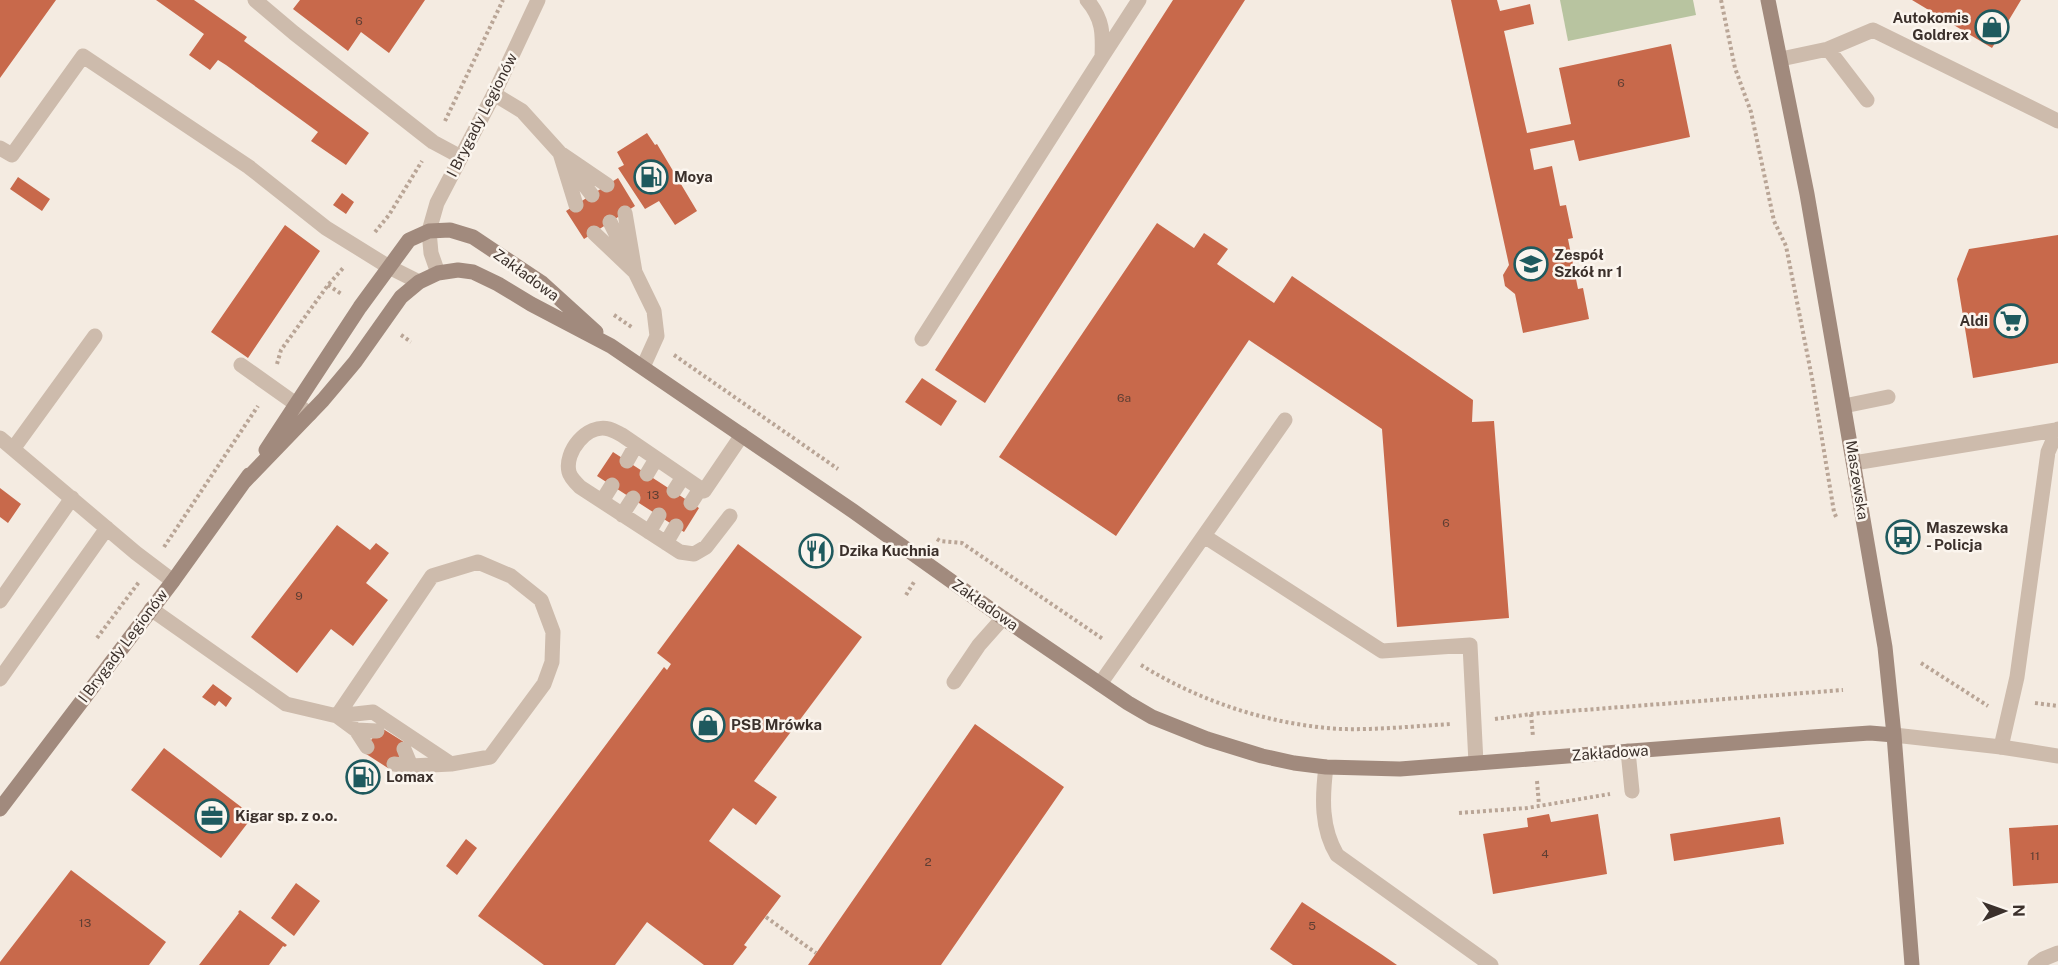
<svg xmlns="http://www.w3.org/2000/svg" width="2058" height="965" viewBox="0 0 2058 965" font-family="'Public Sans',sans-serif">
<rect width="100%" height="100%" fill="#f4ebe1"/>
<path fill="#b8c4a0" d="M1560,0H1693L1696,15L1568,41Z"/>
<path fill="#c8694b" d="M0,0H56L0,78Z
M156,0H194L247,37L244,41L369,133L346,165L311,141L318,132L226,65L218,60L210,70L189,55L204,34Z
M300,0H425L389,53L361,32L348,51L293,9Z
M1173,0H1245L985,403L935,370Z
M1451,0H1497L1500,11L1530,4L1534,24L1504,31L1527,133L1571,124L1559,68L1671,44L1690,137L1579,161L1574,140L1530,149L1534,170L1552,166L1560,206L1566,205L1573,238L1568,239L1578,289L1583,288L1589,319L1523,333L1515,294L1505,286L1503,275L1509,265Z
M1912,0H2021L1992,48Z
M647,133L655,145L657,144L697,211L675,225L659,201L645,209L618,168L624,165L617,152Z
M18,177L50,199L42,211L10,189Z
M618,178L635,206L584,239L566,211Z
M342,193L354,202L346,214L333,205Z
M1157,223L1194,248L1204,233L1228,249L1217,264L1274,303L1292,276L1473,400L1472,422L1494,421L1509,618L1397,627L1382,429L1249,340L1116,536L999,457Z
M285,225L320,251L248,358L211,332Z
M2058,235V363L1973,378L1957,279L1969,249Z
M922,378L957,401L941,426L905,402Z
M613,452L699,508L684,532L597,476Z
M0,488L21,504L8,523L0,517Z
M337,525L370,550L376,543L389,553L366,583L388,600L353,646L331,629L297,673L251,637Z
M738,544L862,637L754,781L777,797L756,825L733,808L709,841L781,896L744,945L747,947L733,965H704L647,922L615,965H544L478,916L664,667L667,670L671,664L657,653Z
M213,684L232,698L226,707L219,701L215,706L202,697Z
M975,724L1064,787L941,965H808Z
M380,727L407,744L391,770L363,752Z
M164,748L253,816L221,858L131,790Z
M356,764L377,780L369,791L348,775Z
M1549,814L1551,822L1598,814L1607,874L1493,894L1483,834L1528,827L1527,818Z
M1780,817L1784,844L1674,861L1670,834Z
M2058,825V883L2013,886L2009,828Z
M466,839L477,848L457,875L446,866Z
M71,870L166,942L149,965H0V962Z
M296,883L320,901L294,936L271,918Z
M1302,902L1381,954L1397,965H1293L1270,949Z
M240,910L287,945L285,947L283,946L269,965H199L239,913L238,912Z"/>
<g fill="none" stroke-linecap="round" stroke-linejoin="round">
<path stroke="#b9a596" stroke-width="4" stroke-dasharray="3 3" stroke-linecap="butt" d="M1721,0L1735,68L1751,112L1774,221L1786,246L1812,378L1834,512L1837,519
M445,121L503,0
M375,232L389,215L422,161
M328,285L343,295
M614,315L633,328
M401,335L411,342
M674,355L838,469
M277,364L281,350L328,285L344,267
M937,539L940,541L962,543L1103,639
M164,547L258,406
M906,595L914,582
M97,638L139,582
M1921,663L1988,706
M1141,665C1201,702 1271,725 1341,729C1378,730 1415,726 1452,724
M2035,703L2058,706
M1531,714L1533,737
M1495,719L1531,714L1843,690
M1537,781L1539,805
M1459,813L1527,808L1610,794
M766,917L816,953"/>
<path stroke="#cdbbac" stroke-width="15" d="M255,0L294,33L433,142L461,157
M1828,49L1867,100
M1102,57L1139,0
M1781,59L1828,49L1873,30L2058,121
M494,94L522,111L560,153L607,185
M0,148L12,155L83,56L249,167L326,228L389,267L419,282
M560,153L576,205
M569,165L592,195
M625,213L635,272L654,311L657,336L643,367
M610,222L628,258
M594,233L635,272
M922,339L1102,57C1103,33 1103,19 1087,0
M241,365L310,414
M1844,406L1888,397
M0,438L136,553L173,581
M13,449L95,336
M627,461L636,445
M1854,463L2056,430
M647,474L656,459
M674,491L683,477
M602,501L612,485
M691,503L700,489
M622,515L633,498
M730,516L706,547L694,554L680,552L580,487C576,483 570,477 569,472C564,452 587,423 609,429C613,430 618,433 622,435L704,491L742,435
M649,532L659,515
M1204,536L1382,651L1470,645L1476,763
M666,543L676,526
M0,601L72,498
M151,609L286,704L337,716L373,712L451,764L490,757L544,684L552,662L553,632L541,600L511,576L478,562L432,576L337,716L356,730L377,731
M0,679L107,528
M954,682L979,645L1003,618
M1100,684L1285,420
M356,730L367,747
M2001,747L2017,677L2048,452L2058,429
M404,749L411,766
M1628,751L1632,791
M394,764L411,766L451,764
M2035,965L2043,959L2058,953"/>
<path stroke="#cdbbac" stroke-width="15" d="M438,273L431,253L429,231L437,203L494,94L538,0
M1894,735L2001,747L2058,756
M1326,767C1322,798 1321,828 1337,855L1491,965"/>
<path stroke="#a18a7d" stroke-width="15" d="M1768,0L1807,194L1885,647L1894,735L1912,965
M266,450L360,307L409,240L429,231L450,230L473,237L542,283L596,332
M244,482L323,400L355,362L401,297L419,282L438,273L458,270L473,272L498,284L531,304L611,346L853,511L1003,618L1128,703L1152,717L1207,739L1262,756L1294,763L1326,767L1400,769L1812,737L1870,733L1894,735
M0,809L173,581L249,475"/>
</g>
<defs>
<symbol id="shop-ring" viewBox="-11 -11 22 22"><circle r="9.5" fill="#fbf5ee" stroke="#1f5a5e" stroke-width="1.5"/><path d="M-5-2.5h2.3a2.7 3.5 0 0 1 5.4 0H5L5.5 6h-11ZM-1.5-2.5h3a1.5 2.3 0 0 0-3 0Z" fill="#1f5a5e"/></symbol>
<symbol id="fuel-ring" viewBox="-11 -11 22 22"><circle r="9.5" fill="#fbf5ee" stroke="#1f5a5e" stroke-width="1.5"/><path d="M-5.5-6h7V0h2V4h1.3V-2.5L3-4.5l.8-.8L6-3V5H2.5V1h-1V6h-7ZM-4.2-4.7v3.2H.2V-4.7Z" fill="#1f5a5e"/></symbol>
<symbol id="school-ring" viewBox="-11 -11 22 22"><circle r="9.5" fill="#fbf5ee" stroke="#1f5a5e" stroke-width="1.5"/><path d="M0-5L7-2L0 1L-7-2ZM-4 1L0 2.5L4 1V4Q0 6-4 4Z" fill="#1f5a5e"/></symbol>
<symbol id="supermarket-ring" viewBox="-11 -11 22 22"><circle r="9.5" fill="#fbf5ee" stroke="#1f5a5e" stroke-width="1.5"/><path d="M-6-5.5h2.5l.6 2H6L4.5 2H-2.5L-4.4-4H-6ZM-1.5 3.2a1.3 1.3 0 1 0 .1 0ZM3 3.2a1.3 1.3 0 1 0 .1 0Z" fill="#1f5a5e"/></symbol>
<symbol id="bus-ring" viewBox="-11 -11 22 22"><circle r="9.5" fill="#fbf5ee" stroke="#1f5a5e" stroke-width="1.5"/><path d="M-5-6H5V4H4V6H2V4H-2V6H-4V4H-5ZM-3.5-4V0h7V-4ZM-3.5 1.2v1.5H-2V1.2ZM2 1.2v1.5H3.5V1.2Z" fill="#1f5a5e"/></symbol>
<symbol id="restaurant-ring" viewBox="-11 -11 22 22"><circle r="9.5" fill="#fbf5ee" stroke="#1f5a5e" stroke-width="1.5"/><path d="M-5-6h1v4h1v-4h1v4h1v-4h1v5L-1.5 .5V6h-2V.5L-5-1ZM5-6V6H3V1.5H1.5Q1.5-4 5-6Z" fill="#1f5a5e"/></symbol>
<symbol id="office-ring" viewBox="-11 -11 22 22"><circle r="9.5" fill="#fbf5ee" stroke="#1f5a5e" stroke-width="1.5"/><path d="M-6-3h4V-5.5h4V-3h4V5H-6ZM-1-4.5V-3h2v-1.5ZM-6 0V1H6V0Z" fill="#1f5a5e"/></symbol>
</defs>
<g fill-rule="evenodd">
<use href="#shop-ring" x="1973" y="8" width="38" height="38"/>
<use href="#fuel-ring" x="632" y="158" width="38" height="38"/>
<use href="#school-ring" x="1512" y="245" width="38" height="38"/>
<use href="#supermarket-ring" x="1992" y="302" width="38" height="38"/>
<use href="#bus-ring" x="1884" y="518" width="38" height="38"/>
<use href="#restaurant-ring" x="797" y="532" width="38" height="38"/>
<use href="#shop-ring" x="689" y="706" width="38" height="38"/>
<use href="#fuel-ring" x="344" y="758" width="38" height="38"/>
<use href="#office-ring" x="193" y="797" width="38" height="38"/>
</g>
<g text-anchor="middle" stroke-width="5" stroke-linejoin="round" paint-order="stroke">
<g font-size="12" fill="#5e3e33">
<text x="359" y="25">6</text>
<text x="1621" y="87">6</text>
<text x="1124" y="402">6a</text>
<text x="653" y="499">13</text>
<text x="1446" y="527">6</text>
<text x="299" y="600">9</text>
<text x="1545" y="858">4</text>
<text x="2035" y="860">11</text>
<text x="928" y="866">2</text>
<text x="85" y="927">13</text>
<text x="1312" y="930">5</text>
</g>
<g font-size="15" font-weight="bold" fill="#3b302b" stroke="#fbf5ee" text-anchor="start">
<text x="1969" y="23" text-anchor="end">Autokomis<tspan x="1969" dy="17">Goldrex</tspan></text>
<text x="674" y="182">Moya</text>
<text x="1554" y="260">Zespół<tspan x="1554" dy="17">Szkół nr 1</tspan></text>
<text x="1988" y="326" text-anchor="end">Aldi</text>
<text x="1926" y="533">Maszewska<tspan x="1926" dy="17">- Policja</tspan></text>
<text x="839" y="556">Dzika Kuchnia</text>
<text x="731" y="730">PSB Mrówka</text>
<text x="386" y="782">Lomax</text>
<text x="235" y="821">Kigar sp. z o.o.</text>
</g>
<g font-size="15" fill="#3b302b" stroke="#fbf5ee">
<text transform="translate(482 115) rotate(-63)" y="5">I Brygady Legionów</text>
<text transform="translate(526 275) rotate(36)" y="5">Zakładowa</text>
<text transform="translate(1857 480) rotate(81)" y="5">Maszewska</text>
<text transform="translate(985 605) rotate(35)" y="5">Zakładowa</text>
<text transform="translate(123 646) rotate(-53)" y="5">I Brygady Legionów</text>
<text transform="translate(1610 753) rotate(-4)" y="5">Zakładowa</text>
</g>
</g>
<g transform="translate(2004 911) rotate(89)" stroke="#fbf5ee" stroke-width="4.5" paint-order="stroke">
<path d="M0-4.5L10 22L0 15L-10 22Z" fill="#3b302b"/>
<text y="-9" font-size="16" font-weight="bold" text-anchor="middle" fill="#3b302b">N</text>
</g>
</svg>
